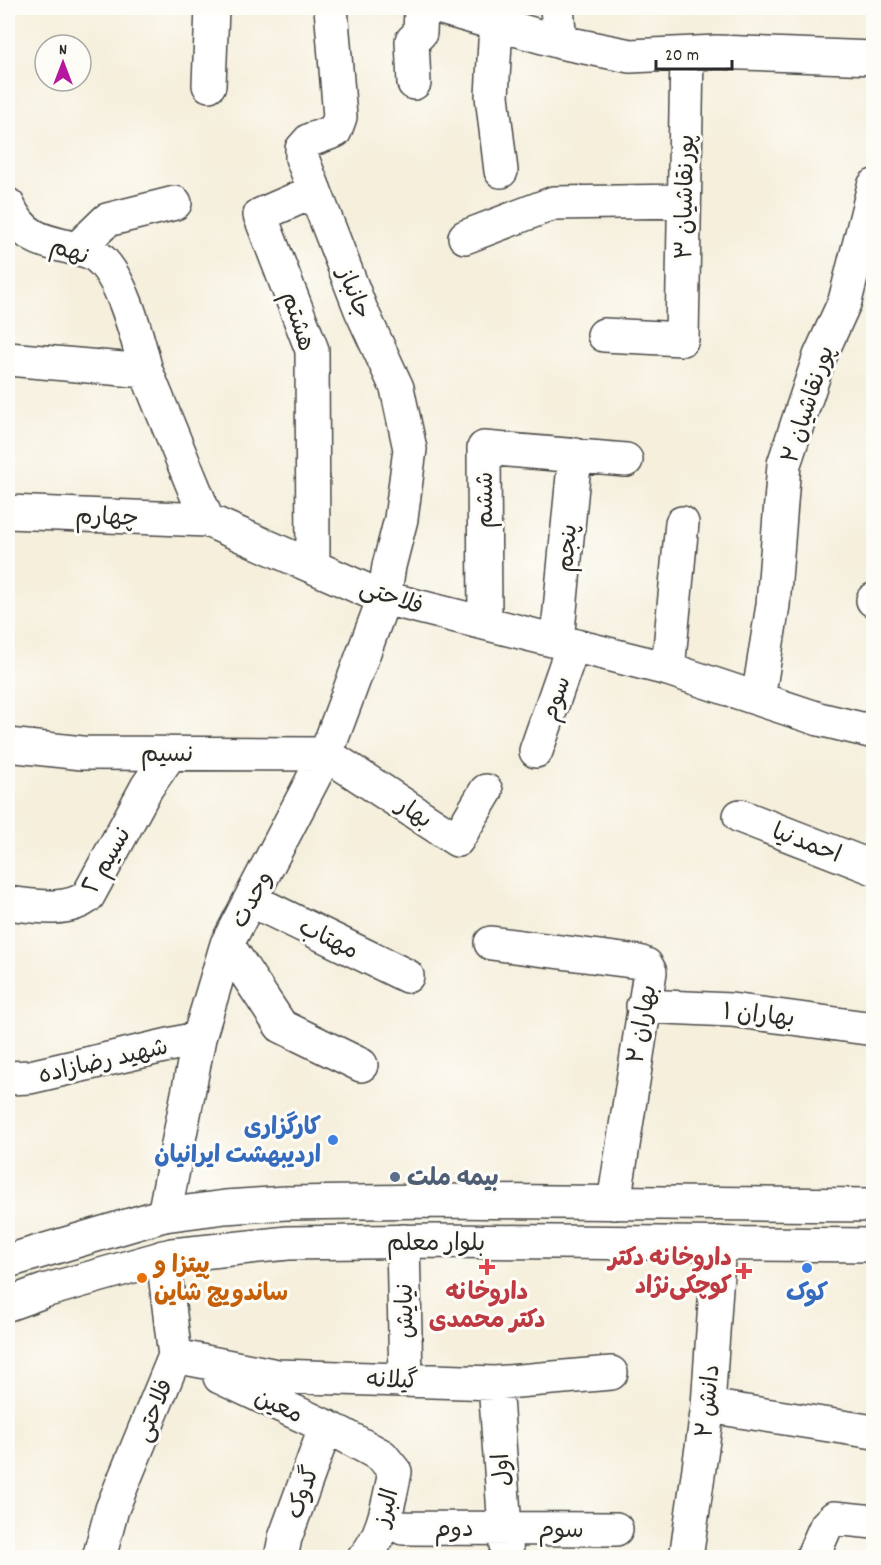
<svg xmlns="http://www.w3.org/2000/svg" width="881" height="1565" viewBox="0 0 881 1565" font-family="Dekko,'Playpen Sans Arabic',sans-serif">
<rect width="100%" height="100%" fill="#fdfcf7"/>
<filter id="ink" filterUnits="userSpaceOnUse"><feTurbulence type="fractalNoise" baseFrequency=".0167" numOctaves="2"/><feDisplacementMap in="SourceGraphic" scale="12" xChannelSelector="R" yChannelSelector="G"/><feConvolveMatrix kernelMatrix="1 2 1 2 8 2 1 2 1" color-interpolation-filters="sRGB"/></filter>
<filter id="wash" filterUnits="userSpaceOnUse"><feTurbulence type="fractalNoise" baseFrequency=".008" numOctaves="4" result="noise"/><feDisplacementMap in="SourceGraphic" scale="24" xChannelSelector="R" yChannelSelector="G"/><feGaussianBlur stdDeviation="1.35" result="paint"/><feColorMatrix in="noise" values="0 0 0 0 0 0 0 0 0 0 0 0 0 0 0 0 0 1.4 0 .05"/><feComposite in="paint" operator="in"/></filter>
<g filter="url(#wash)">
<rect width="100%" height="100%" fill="#f5efdc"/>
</g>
<g filter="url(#ink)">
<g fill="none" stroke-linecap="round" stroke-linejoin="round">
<defs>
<path id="minor" d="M441,8L560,42L630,56L717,52L874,58
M557,8L560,42
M496,24L492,96L501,171
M414,83L412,41L420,33L421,8
M209,85L212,8
M8,205C22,237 41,241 73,248C79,249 89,251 95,255C122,273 138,340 146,371
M465,237L554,203L684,201
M77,249L107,220L175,203
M604,335L682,339L687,54
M8,359L146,371L207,520L384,598L668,669L819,719L874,732
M8,512L207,520
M313,565L312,350L260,215L315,191
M873,600H874
M485,623L484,448L626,460
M557,641L575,455
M668,669L682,523
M758,699L773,605L784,464L820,356L845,301L874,186
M8,745L82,753L326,754L457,840L486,791
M536,751L573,645
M740,816L874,868
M251,900L407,976
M8,903C33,906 68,913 88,896L147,787L170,754
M491,943L639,962L646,965L650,972L614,1203
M227,944L281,1026L361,1065
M643,1006L731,1010L874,1029
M8,1078L30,1077L199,1038
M164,1215L199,1038L227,944L326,754L384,598L389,566L401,519L410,449L397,388L361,310L302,158V149L310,140L335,131L340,117L331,8
M403,1241L406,1380
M175,1356L277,1376L495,1383L611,1373
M220,1377L342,1434L382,1456L395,1472C389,1500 384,1536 364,1558
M495,1383L507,1558
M708,1406L874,1432
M403,1528L616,1529
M99,1558L112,1509L175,1356L163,1257
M281,1558L285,1538L326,1426
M686,1558L708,1406L719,1243
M812,1558L826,1526L834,1518L874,1522"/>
<path id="major" d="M8,1261L164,1215L225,1207L286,1203L436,1201L874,1205
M8,1304L44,1291L172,1255L288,1243L436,1241L874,1245"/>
</defs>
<use href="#minor" stroke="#494846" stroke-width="36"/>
<use href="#major" stroke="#494846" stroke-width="36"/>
<use href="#minor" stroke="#fff" stroke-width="33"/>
<use href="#major" stroke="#fff" stroke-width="33"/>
</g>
</g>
<g fill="#3f7fe0" stroke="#fdfcf7" stroke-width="2">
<circle cx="333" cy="1140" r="6"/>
<circle cx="807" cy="1268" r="6"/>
</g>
<circle fill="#5c6f8a" stroke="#fdfcf7" stroke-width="2" cx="395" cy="1177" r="6"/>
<g fill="#e0444e" stroke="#fdfcf7" stroke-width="2">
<path d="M484 1258h6v6h6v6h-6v6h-6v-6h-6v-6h6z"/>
<path d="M741 1262h6v6h6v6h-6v6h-6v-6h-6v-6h6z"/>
</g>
<circle fill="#e8710a" stroke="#fdfcf7" stroke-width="2" cx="142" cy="1278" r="6"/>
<g text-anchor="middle" stroke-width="6" stroke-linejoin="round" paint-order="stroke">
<g font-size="24" fill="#2b2b2b" stroke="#fdfcf7">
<text transform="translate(684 197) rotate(-89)" y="8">پورنقاشیان ۳</text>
<text transform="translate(70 250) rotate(19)" y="8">نهم</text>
<text transform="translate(355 293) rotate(68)" y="8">جانباز</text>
<text transform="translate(299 321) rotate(72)" y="8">هشتم</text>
<text transform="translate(807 404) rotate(-72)" y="8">پورنقاشیان ۲</text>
<text transform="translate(484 500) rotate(-90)" y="8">ششم</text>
<text transform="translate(107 516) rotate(2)" y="8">چهارم</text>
<text transform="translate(566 548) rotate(-85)" y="8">پنجم</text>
<text transform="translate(392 596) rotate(19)" y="8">فلاحتی</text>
<text transform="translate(555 698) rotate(-71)" y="8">سوم</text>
<text x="167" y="761">نسیم</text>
<text transform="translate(415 812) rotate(33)" y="8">بهار</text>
<text transform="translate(807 842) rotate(21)" y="8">احمدنیا</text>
<text transform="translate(106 860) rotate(-60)" y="8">نسیم ٢</text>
<text transform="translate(251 899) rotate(-62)" y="8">وحدت</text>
<text transform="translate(329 938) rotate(26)" y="8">مهتاب</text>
<text transform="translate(759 1014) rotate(6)" y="8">بهاران ۱</text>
<text transform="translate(641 1024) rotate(-80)" y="8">بهاران ۲</text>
<text transform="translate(103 1060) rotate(-13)" y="8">شهید رضازاده</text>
<text x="436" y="1250">بلوار معلم</text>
<text transform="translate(404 1311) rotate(-91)" y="8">نیایش</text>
<text transform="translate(392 1379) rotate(2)" y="8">گیلانه</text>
<text transform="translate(707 1401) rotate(-84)" y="8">دانش ۲</text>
<text transform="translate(279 1405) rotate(25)" y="8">معین</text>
<text transform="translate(153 1410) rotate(-68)" y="8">فلاحتی</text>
<text transform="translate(501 1470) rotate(-94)" y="8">اول</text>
<text transform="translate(302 1492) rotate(-70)" y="8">گدوک</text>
<text transform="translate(385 1507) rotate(-74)" y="8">البرز</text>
<text x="454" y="1536">دوم</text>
<text x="561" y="1537">سوم</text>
</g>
<g font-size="24" font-weight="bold" fill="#366cbe" stroke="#fdfcf7" text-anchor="end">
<text x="321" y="1134">کارگزاری<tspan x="321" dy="28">اردیبهشت ایرانیان</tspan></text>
<text x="807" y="1300" text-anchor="middle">کوک</text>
</g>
<g font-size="24" font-weight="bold" fill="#4e5e75" stroke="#fdfcf7" text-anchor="start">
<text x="407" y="1185">بیمه ملت</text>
</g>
<g font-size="24" font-weight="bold" fill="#be3a42" stroke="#fdfcf7" text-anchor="end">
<text x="732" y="1265">داروخانه دکتر<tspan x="732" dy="28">کوچکی‌نژاد</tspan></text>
<text x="487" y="1299" text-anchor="middle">داروخانه<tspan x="487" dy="28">دکتر محمدی</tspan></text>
</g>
<g font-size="24" font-weight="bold" fill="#c56008" stroke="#fdfcf7" text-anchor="start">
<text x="154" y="1272">پیتزا و<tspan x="154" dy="28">ساندویچ شاین</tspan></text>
</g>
</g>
<rect width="881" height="1565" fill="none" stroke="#fdfcf7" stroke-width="30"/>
<g transform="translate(63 63)"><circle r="28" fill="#fdfcf7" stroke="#a9a8a5" stroke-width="1.5"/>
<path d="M0-4.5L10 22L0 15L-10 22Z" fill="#b5179e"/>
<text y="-9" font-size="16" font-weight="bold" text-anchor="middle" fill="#2b2b2b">N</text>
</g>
<path d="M656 60v9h76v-9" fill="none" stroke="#2b2b2b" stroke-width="3"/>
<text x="665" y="60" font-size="18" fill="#2b2b2b" stroke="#fdfcf7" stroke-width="4.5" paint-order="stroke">20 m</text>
</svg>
